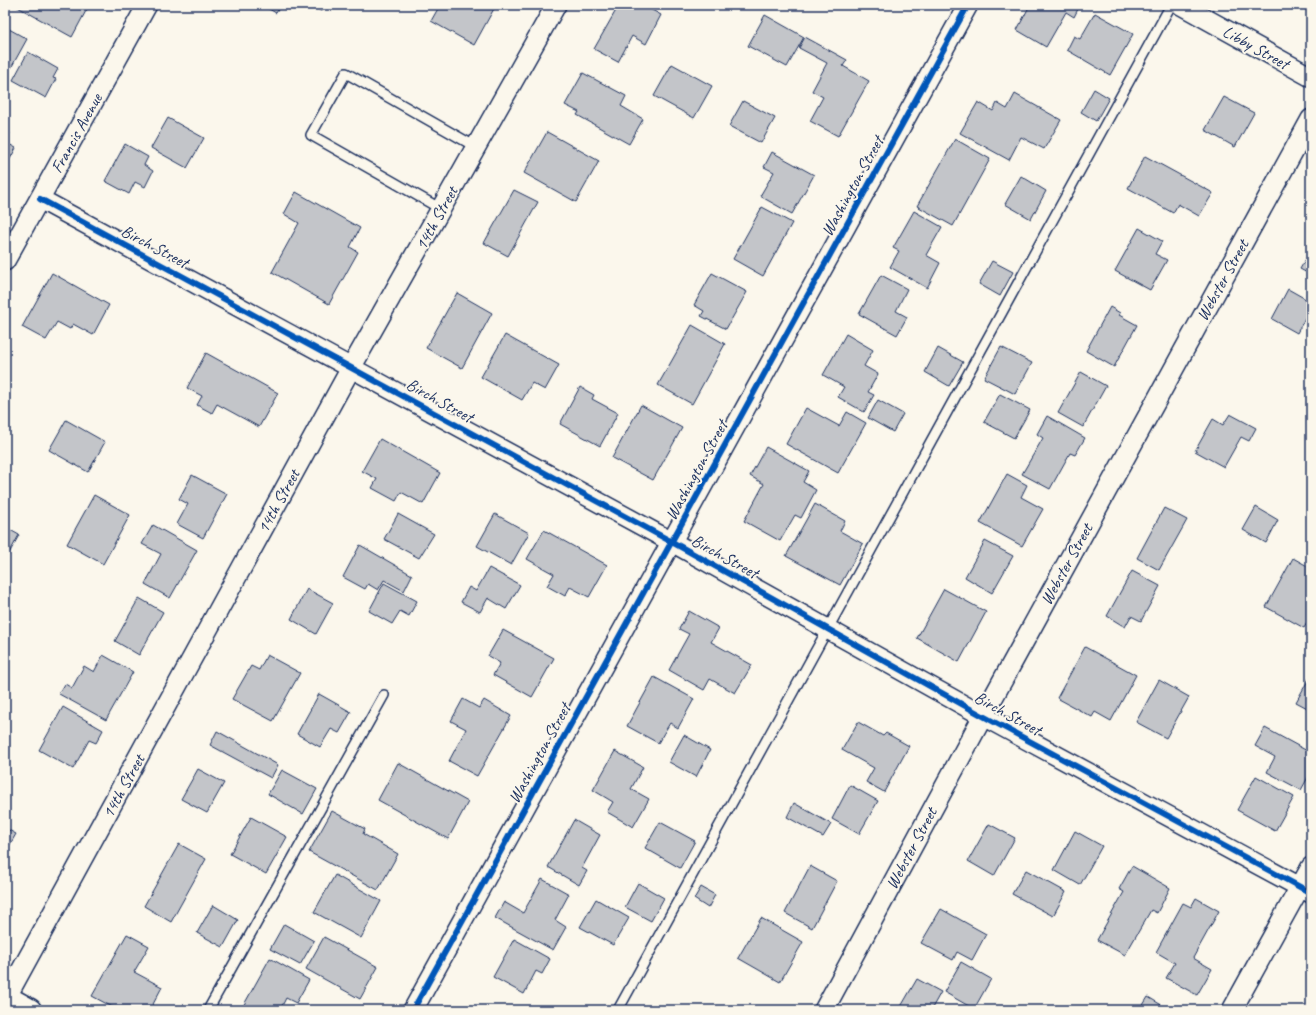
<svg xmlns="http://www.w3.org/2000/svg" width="1316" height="1015" viewBox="0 0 1316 1015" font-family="Caveat,sans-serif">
<rect width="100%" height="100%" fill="#fbf7ec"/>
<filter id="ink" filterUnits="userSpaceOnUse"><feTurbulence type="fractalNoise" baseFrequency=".025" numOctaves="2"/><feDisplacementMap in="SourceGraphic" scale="8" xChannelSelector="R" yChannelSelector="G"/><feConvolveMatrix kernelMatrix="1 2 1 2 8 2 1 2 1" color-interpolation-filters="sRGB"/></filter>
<g filter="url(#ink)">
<path fill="#c3c5c9" stroke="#1b2f5e" d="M14,5H81L87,9L72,37Z
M262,5H281L276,13Z
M310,5H325L321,11Z
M440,5H496L474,45L431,21Z
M619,5H643L661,15L646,44L632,36L618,62L594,49Z
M1030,5H1080L1074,17L1066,12L1046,47L1017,30Z
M1095,13L1133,34L1110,75L1067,50L1074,36L1080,39Z
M765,15L804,37L787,67L748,46Z
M9,29L27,39L11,68L5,64V36Z
M805,37L847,60L843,66L869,81L838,136L810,121L823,97L812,91L827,63L799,48Z
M28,52L58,69L53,78L56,79L46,98L13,80Z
M672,64L712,86L694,118L654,96Z
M583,73L626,96L621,106L643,119L629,144L577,115L579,112L565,105Z
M1094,89L1109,98L1096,121L1081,112Z
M1015,94L1061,120L1044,149L1021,137L1009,160L960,133L978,102L993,111L997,103L1007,109Z
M1224,97L1254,113L1235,147L1205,130Z
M743,101L775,118L761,143L729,126Z
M168,118L204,138L187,168L151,148Z
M5,130L10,133L5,142Z
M547,132L599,161L576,202L524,173Z
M955,139L990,159L953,226L917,206Z
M5,142L16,148L10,159L5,156Z
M125,144L148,157L144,165L153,171L145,187L135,182L129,194L105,181Z
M772,152L814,175L792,214L760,196L774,172L764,167Z
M1145,156L1213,193L1199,216L1178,204L1173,213L1128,188Z
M1021,176L1046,191L1031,219L1005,204Z
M514,190L538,202L508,256L484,243Z
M296,192L360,228L350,247L358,252L329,304L272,272L299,223L284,214Z
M762,207L792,223L763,276L733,259Z
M914,211L942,227L926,255L940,263L927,288L890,267L899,251L893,248Z
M1139,228L1162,241L1155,254L1167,260L1150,290L1115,271Z
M1311,250V275L1300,269Z
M992,261L1013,272L1000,296L979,284Z
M52,273L109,305L93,335L73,324L70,329L57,322L46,340L22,327Z
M712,273L747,292L726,329L701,316L704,311L694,305Z
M881,275L907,289L896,311L907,317L897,335L859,314Z
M1288,289L1311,302V307L1297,333L1272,319Z
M457,293L492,313L462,368L426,348Z
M1110,307L1120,313L1119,315L1137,325L1114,367L1086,351Z
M692,325L725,344L692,404L658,385Z
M846,334L873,350L864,366L878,374L868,392L874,395L864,412L838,397L844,387L823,375Z
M505,335L559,365L545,390L532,383L522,400L481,377Z
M1001,347L1032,363L1015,394L984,378Z
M938,348L963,362L949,386L925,372Z
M206,353L278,393L259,427L217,404L212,413L197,405L202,396L187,388Z
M1081,372L1106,386L1083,427L1058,413Z
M580,387L594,395L592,399L618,413L600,446L560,424Z
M1000,394L1030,410L1014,438L984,422Z
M878,400L903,414L893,432L868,418Z
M641,405L682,428L653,480L612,458Z
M806,408L839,426L847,412L866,423L838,473L786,444Z
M1230,414L1256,428L1249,441L1241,437L1224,467L1195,451L1213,419L1223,425Z
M1047,416L1085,438L1075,455L1070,453L1050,489L1022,474L1043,438L1037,434Z
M66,420L105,442L88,472L49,450Z
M380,439L440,473L423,504L401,492L396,501L372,488L377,479L362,471Z
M766,447L809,471L803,482L816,490L801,518L795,515L780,541L744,521L764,484L750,476Z
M1007,474L1027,485L1021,497L1043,509L1022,546L980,523Z
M192,475L227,494L203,538L177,524L188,504L179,499Z
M94,495L130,515L103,564L67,544Z
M815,504L845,521L840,531L863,544L840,585L786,556Z
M1256,507L1278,520L1266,543L1243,530Z
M1164,508L1187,520L1159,570L1137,558Z
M398,514L434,534L419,558L384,539Z
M495,514L529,533L511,565L477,546Z
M153,525L197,550L170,598L145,584L161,554L142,544Z
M5,527L19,535L5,561Z
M544,530L607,565L589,597L570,587L565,596L547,586L554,574L527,559Z
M985,541L1013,556L992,593L965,577Z
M360,545L412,575L404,591L384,580L378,590L368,584L365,589L343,577Z
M1293,558L1311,568V616L1304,628L1266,607Z
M489,568L520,585L506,609L488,598L480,612L461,602L469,587L476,591Z
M1132,571L1160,586L1141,621L1131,616L1125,627L1107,616Z
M384,583L417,601L409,616L400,611L392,624L369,611Z
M307,589L333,603L316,634L291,619Z
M944,589L986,612L959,662L917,638Z
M139,598L163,612L139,655L115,641Z
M689,611L719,628L711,642L752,665L735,693L710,679L704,690L669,670L689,634L679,629Z
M503,630L554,658L532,697L493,675L500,663L488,656Z
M1085,647L1136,675L1111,721L1095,712L1092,717L1057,698Z
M103,655L133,672L106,720L59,694L65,684L72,688L84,666L94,672Z
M267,655L300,673L273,721L232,699L251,666L259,670Z
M1311,675V710L1296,702Z
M654,677L694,699L678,728L670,723L658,743L627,726Z
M1159,680L1189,697L1166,738L1136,722Z
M319,694L351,712L339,733L331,729L320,747L297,734Z
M463,699L479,708L484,700L511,716L477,776L449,761L466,729L451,721Z
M63,707L103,730L96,743L89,740L73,769L39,750Z
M858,722L883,736L886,733L909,746L884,792L866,782L874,768L842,750Z
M1265,728L1311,753V772L1301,790L1267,772L1275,757L1255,746Z
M217,731L278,765L271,778L210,745Z
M684,735L710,750L696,777L669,762Z
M615,751L643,767L631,789L649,799L633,827L607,812L613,802L593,790Z
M398,763L468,802L448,839L378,800Z
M198,769L224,783L207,813L181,799Z
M282,770L317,789L303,814L268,794Z
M1256,776L1294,797L1275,831L1237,810Z
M850,785L878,801L859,834L832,819Z
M794,803L831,824L823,837L787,817Z
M332,811L365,829L363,834L398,854L378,890L309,852Z
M251,817L287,837L266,874L230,854Z
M574,820L600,835L582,868L587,871L579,885L548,867Z
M660,822L695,841L680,868L645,848Z
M989,824L1015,838L994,876L968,861Z
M5,828L16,834L5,853Z
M1075,831L1102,846L1080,885L1054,870Z
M179,844L206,859L171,922L144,906Z
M810,866L837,881L812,928L785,913Z
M1132,866L1170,888L1157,913L1151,910L1125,955L1097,940L1124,892L1119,889Z
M1026,870L1066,892L1053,916L1012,894Z
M335,875L381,901L361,938L314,912Z
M542,879L569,894L555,920L566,927L553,950L495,918L504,902L523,913Z
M638,883L664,898L651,921L625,907Z
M701,887L715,895L708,908L694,899Z
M1196,898L1219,911L1193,958L1212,969L1197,995L1166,978L1175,963L1156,952L1183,903L1191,907Z
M596,899L629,918L613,945L580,927Z
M213,905L238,920L223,947L197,933Z
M941,909L986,934L972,960L957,952L953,960L921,943Z
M761,918L803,942L780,982L738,958Z
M284,924L314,941L300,965L270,949Z
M127,934L149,946L134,972L162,987L150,1010H118L92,996Z
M324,937L378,967L360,999L306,969Z
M514,939L550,959L542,974L536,971L524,994L493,977Z
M270,958L309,980L296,1003L286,998L280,1010H241Z
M961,962L991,979L974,1009L944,992Z
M917,979L941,992L931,1010H899Z
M1148,997L1170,1010H1140Z"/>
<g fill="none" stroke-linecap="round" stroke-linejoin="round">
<defs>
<path id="service" d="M441,209L311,135L346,73L476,147
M208,1010L384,695
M618,1010L1171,5"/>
<path id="minor" d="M1181,5L1311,77
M40,199L672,542L983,716L1311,893
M5,261L147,5
M5,1000L351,368L556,5
M413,1010L968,5
M824,1010L983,716L1311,119
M1232,1010L1311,867"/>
<path id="tertiary" d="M5,996L30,1010"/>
</defs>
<use href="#service" stroke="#1b2f5e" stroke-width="12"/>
<use href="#minor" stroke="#1b2f5e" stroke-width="22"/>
<use href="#tertiary" stroke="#1b2f5e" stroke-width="25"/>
<use href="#service" stroke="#fbf7ec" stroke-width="9"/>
<use href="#minor" stroke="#fbf7ec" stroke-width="19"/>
<use href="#tertiary" stroke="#fbf7ec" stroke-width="22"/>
<defs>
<path id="cycleway" d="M40,199L672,542L983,716L1311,893
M413,1010L968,5"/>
</defs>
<use href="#cycleway" stroke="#fbf7ec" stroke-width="8"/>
<use href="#cycleway" stroke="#0057b8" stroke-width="6"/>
</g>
</g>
<g text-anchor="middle" stroke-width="4" stroke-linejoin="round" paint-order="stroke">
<g font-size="17" fill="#1b2f5e" stroke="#fbf7ec">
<text transform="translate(1256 47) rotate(29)" y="6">Libby Street</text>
<text transform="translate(76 133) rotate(-61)" y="6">Francis Avenue</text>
<text transform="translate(852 186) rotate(-61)" y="6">Washington Street</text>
<text transform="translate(436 218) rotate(-61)" y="6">14th Street</text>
<text transform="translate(155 246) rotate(28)" y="6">Birch Street</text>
<text transform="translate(1222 280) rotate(-61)" y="6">Webster Street</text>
<text transform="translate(440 400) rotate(29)" y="6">Birch Street</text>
<text transform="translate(696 470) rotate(-61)" y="6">Washington Street</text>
<text transform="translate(278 501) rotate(-61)" y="6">14th Street</text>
<text transform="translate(725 556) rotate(29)" y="6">Birch Street</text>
<text transform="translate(1066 564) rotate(-61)" y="6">Webster Street</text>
<text transform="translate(1008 713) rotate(29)" y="6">Birch Street</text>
<text transform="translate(539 753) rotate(-61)" y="6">Washington Street</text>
<text transform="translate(123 786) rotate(-61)" y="6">14th Street</text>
<text transform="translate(911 848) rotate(-62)" y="6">Webster Street</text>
</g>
</g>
<rect width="1316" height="1015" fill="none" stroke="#fbf7ec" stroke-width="20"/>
<rect x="10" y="10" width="1296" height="995" fill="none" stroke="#1b2f5e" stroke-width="1.5" filter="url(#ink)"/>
</svg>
